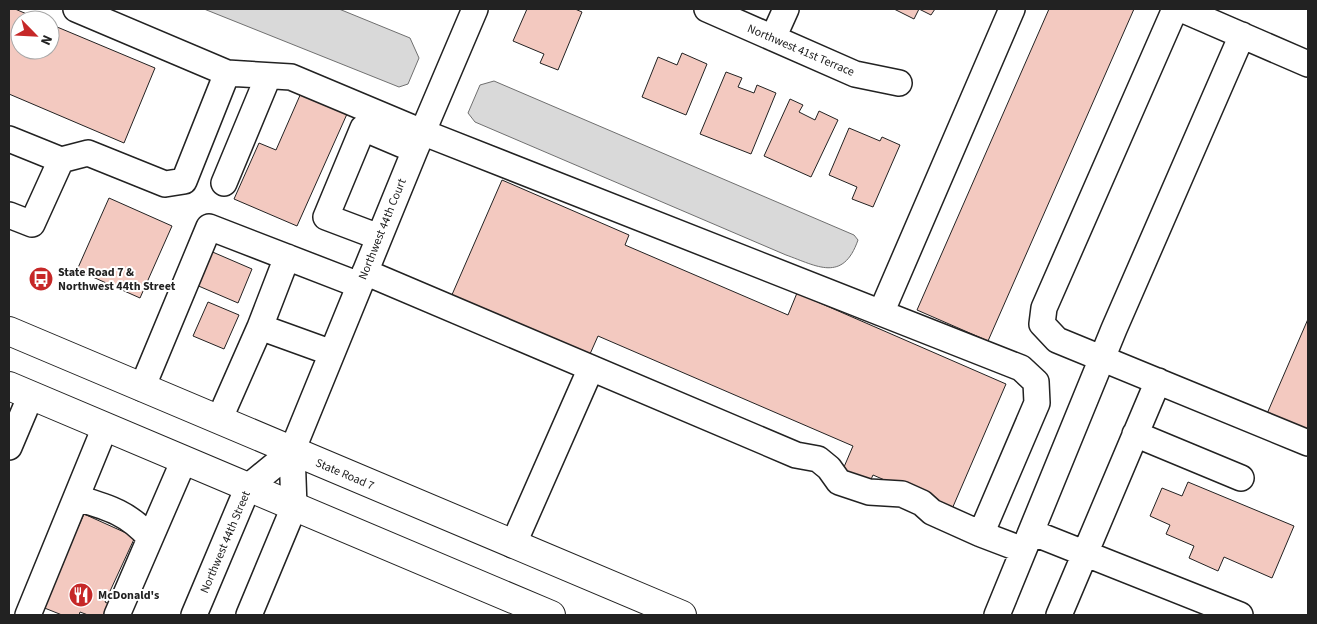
<svg xmlns="http://www.w3.org/2000/svg" width="1317" height="624" viewBox="0 0 1317 624" font-family="'Source Sans 3',sans-serif">
<rect width="100%" height="100%" fill="#fff"/>
<path fill="#d9d9d9" stroke="#6f6f6f" d="M204,9H339L410,38L419,58L408,84L399,87Z
M494,81L854,235L858,240C843,283 817,266 786,255L475,122L468,113L480,85Z"/>
<path fill="#f3c9c0" stroke="#222" d="M9,9H15L41,20H20V50H50V24L155,68L124,143L9,94Z
M527,9H575L582,12L558,70L540,63L544,54L513,41Z
M894,9H935L931,15L919,9L914,19Z
M1049,9H1134L988,341L917,310Z
M682,53L707,64L686,115L642,97L658,57L677,65Z
M726,72L742,78L738,87L754,93L757,85L776,93L751,154L700,134Z
M301,93L347,114L297,226L234,199L259,143L276,150Z
M790,99L803,105L799,112L815,120L819,111L838,120L811,177L764,156Z
M849,128L880,141L882,137L900,145L873,207L852,199L857,187L829,175Z
M502,180L629,235L625,245L788,315L797,293L1006,384L952,509L873,475L868,486L841,474L853,446L598,336L590,354L557,340L556,342L451,297Z
M109,198L172,226L140,298L77,270Z
M194,244L252,269L238,303L180,278Z
M208,302L239,315L224,349L193,336Z
M1308,319V435L1266,416Z
M1188,482L1294,526L1272,578L1224,557L1218,571L1189,558L1194,546L1166,534L1170,525L1150,516L1162,488L1182,496Z
M84,514L135,537L105,602L109,604L104,615H88L80,612L79,615H62L42,607Z"/>
<g fill="none" stroke-linecap="round" stroke-linejoin="round">
<defs>
<path id="minor" d="M76,9L227,73L291,77L422,132L1021,368L1036,382L1037,403L981,534L932,512L922,503L902,494L869,492L839,482L829,468L818,459L796,455L365,272
M707,9L855,74L899,83
M1175,9L1044,308L1042,324L1057,340L1308,443
M1181,9L1308,64
M773,38L786,9
M9,139L61,160L88,153L165,184L184,181L227,73
M224,183L268,77
M9,215L32,224L61,160
M379,237L326,217L363,128L415,150
M881,313L1012,9
M260,327L287,257
M142,388L209,227L359,285
M219,420L260,327L332,353
M1135,434L1241,478
M9,447L31,395
M77,498C107,507 129,513 150,538
M1031,532L1240,615
M981,534L1023,550
M513,545L591,368
M28,615L105,427
M117,615L184,460
M194,615L248,487L292,451
M249,615L294,507L292,451L415,150L475,9
M997,615L1114,329L1242,35
M1059,615L1158,381"/>
<path id="major" d="M9,331L682,615
M9,386L551,615"/>
</defs>
<use href="#minor" stroke="#222" stroke-width="28"/>
<use href="#major" stroke="#222" stroke-width="30"/>
<use href="#minor" stroke="#fff" stroke-width="25"/>
<use href="#major" stroke="#fff" stroke-width="28"/>
</g>
<defs>
<symbol id="bus-disc" viewBox="-11 -11 22 22"><circle r="9.5" fill="#c62828" stroke="#fff"/><path d="M-5-6H5V4H4V6H2V4H-2V6H-4V4H-5ZM-3.5-4V0h7V-4ZM-3.5 1.2v1.5H-2V1.2ZM2 1.2v1.5H3.5V1.2Z" fill="#fff"/></symbol>
<symbol id="restaurant-disc" viewBox="-11 -11 22 22"><circle r="9.5" fill="#c62828" stroke="#fff"/><path d="M-5-6h1v4h1v-4h1v4h1v-4h1v5L-1.5 .5V6h-2V.5L-5-1ZM5-6V6H3V1.5H1.5Q1.5-4 5-6Z" fill="#fff"/></symbol>
</defs>
<g fill-rule="evenodd">
<use href="#bus-disc" x="27" y="265" width="28" height="28"/>
<use href="#restaurant-disc" x="67" y="581" width="28" height="28"/>
</g>
<g text-anchor="middle" stroke-width="4" stroke-linejoin="round" paint-order="stroke">
<g font-size="12" fill="#222" stroke="#fff">
<text transform="translate(801 50) rotate(23)" y="4">Northwest 41st Terrace</text>
<text transform="translate(382 229) rotate(-68)" y="4">Northwest 44th Court</text>
<text transform="translate(345 474) rotate(23)" y="4">State Road 7</text>
<text transform="translate(225 542) rotate(-67)" y="4">Northwest 44th Street</text>
</g>
<g font-size="12" font-weight="bold" fill="#222" stroke="#fff" text-anchor="start">
<text x="58" y="276">State Road 7 &amp;<tspan x="58" dy="14">Northwest 44th Street</tspan></text>
<text x="98" y="599">McDonald's</text>
</g>
</g>
<rect width="1317" height="624" fill="none" stroke="#222222" stroke-width="20"/>
<g transform="translate(35 35) rotate(114)"><circle r="24" fill="#ffffff" stroke="#a7a7a7"/>
<path d="M0-4L9 19L0 12L-9 19Z" fill="#c62828"/>
<text y="-8" font-size="14" font-weight="bold" text-anchor="middle" fill="#222222">N</text>
</g>
</svg>
